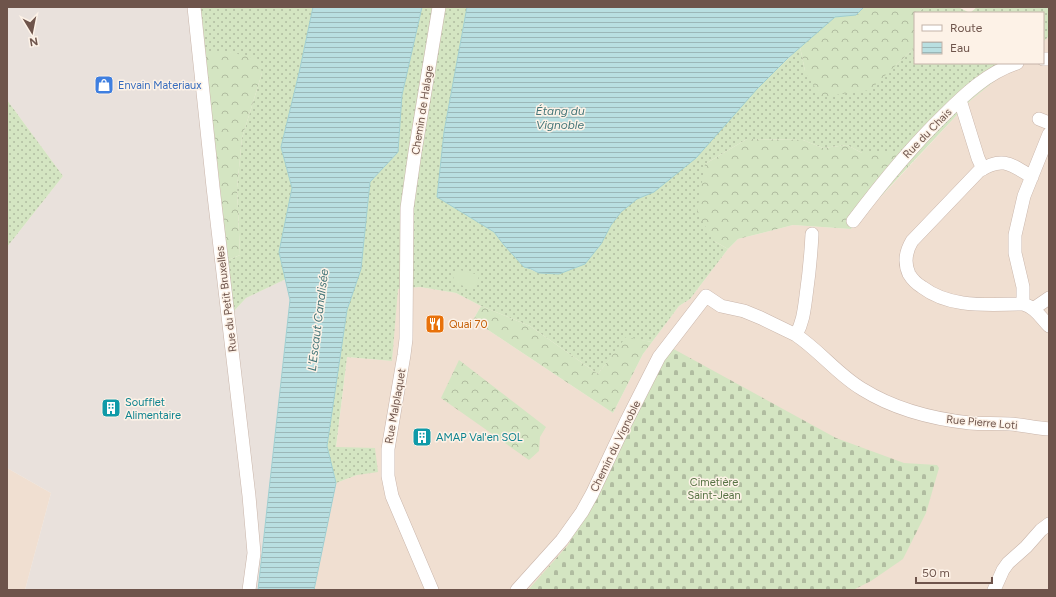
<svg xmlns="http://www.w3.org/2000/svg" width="1056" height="597" viewBox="0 0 1056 597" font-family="Figtree,sans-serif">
<defs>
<pattern id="grass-dots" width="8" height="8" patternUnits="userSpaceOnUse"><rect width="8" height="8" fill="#d4e5c2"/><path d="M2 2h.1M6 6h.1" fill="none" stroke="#b0bca0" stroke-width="1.8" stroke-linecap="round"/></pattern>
<pattern id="forest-crowns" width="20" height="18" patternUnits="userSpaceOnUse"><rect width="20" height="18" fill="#d4e5c2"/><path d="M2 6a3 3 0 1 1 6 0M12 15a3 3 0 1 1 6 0" fill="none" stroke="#b0bca0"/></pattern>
<pattern id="cemetery-stones" width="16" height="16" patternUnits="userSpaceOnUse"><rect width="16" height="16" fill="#d4e5c2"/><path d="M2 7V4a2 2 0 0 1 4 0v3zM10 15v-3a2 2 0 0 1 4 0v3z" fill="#b0bca0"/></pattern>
<pattern id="water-rules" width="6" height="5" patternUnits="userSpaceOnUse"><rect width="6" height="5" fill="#b9dfe1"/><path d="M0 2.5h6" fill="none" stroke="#9bb7b8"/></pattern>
</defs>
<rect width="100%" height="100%" fill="#f9eee2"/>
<path fill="#f0dfd1" d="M1049,36V590H314L336,483L357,475L375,448H336L347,357L392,361L397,289L420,287L456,293L481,306L473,320L613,413L643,354L679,306L690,299L728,249L738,239L793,225L851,229L971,100L1017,63H1043V42Z
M7,468L51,493L25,590H7Z"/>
<path fill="#e9e1dc" d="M7,7H200L234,311L246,298L286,279L290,300L258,590H25L51,493L7,468V247L63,176L7,100Z"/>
<path fill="url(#grass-dots)" d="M200,7H313L299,73L281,147L292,188L279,252L286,279L246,298L234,311L228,260L240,255L237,188L242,138L262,73L230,52H205Z
M422,7H467L444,132L437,197L494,232L504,245L524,267L539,273L559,274L585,264L601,244L611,225L621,212L637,199L654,192L757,89L800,47L805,71L896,65L915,47V63H1017L971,100L909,166L898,153H862L847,145L823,148L803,140L747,139L705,164L714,241L728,249L690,299L679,306L652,342L626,338L598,374L530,326L481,306L456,293L420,287L398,289L392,361L347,357L336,447L375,448L378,472L357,475L336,483L327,446L347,310L361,269L370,182L398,152L402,95Z
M924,7H958L970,13H918Z
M977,7H1049V36L1043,42V13H970Z
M7,100L63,176L7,247Z"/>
<path fill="url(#forest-crowns)" d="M864,7H924L918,13H915V47L870,90L821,97L805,71L800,47L835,16L856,15Z
M205,52H230L258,59L262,73L242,138L237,188L240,255L228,260Z
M747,139L803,140L823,148L847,145L862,153H898L909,166L851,229L793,225L738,239L728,249L714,241L697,212L705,164Z
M481,306L530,326L598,374L626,337L652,342L643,354L613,413L473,320Z
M459,360L546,427L540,437L539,451L529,460L441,398Z"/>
<path fill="url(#cemetery-stones)" d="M670,347L836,438L904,463L937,465L939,468L926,513L903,559L871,581L853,590H528L568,545L610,470Z"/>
<path fill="#d4e5c2" d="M456,269L479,275L476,289L452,283Z"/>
<path fill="url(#water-rules)" stroke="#a0cfd1" d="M313,7H422L402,95L398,152L370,182L361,269L347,310L327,446L336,483L314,590H258L290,300L279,252L292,188L281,147L299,73Z
M467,7H864L856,15L835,17L788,58L757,89L696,158L654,192L637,199L621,212L611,225L601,244L585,264L559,274L539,273L531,269L524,267L504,245L494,232L437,197L444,132Z"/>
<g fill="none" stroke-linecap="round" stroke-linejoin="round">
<defs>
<path id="minor" d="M194,7L213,187L249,496L254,553L249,590
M1043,59H1049
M960,100L978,158L983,169
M1039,119L1049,123
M1032,177C1011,164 1002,156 979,171L912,241C906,251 904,263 909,274C912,279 917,284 922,287C951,309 989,304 1023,304C1035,307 1041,318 1049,326
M853,221C881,184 910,148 943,116C965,94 987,73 1017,63
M812,234C811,254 809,275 806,296C804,311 803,322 796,335C820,351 838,375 862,389C894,409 933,419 970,423C983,424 996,423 1010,424C1023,425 1036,428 1049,429
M1023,304V287L1015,253V235L1024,196L1049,134
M1033,309L1049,298
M432,590L392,496L388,476V449L404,355L406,339L407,208L415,152L439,7
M517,590L562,540L582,512L592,494L626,422L659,357L706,296L721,306L744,311L761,318L796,335
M994,590L1003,570L1008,563L1026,547L1041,530L1049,524"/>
</defs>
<use href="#minor" stroke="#c9b5aa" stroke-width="14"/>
<use href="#minor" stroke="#fff" stroke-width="13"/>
</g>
<defs>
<symbol id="shop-square" viewBox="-11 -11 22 22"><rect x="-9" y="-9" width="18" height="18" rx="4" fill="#3f7fe0" stroke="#fdf2e7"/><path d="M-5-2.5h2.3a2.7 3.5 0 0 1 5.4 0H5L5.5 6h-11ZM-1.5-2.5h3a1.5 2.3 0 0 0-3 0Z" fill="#fff"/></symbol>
<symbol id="restaurant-square" viewBox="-11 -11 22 22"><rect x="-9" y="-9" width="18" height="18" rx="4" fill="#e8710a" stroke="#fdf2e7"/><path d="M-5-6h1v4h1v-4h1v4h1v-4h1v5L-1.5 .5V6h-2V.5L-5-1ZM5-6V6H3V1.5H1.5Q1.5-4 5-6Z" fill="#fff"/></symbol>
<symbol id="building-square" viewBox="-11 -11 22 22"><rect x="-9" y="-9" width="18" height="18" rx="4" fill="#0f9aa8" stroke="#fdf2e7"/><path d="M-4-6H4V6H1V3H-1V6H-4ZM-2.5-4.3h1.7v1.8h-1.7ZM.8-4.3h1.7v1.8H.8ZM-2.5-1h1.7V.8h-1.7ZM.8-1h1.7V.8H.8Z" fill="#fff"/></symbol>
</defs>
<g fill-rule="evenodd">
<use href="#shop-square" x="93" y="74" width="22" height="22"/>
<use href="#restaurant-square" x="424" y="313" width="22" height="22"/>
<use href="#building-square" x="100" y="397" width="22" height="22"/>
<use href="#building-square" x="411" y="426" width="22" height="22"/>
</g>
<g text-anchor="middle" stroke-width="3" stroke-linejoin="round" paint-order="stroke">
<g font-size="11" fill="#366cbe" stroke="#fdf2e7" text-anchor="start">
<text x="118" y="89">Envain Materiaux</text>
</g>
<g font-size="11" fill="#6e544b" stroke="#fdf2e7">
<text transform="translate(422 110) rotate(-81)" y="4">Chemin de Halage</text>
<text transform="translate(927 133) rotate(-46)" y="4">Rue du Chais</text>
<text transform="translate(226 299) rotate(-97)" y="4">Rue du Petit Bruxelles</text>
<text transform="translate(395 406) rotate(-80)" y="4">Rue Malplaquet</text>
<text transform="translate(982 422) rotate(5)" y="4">Rue Pierre Loti</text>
<text transform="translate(615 446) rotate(-64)" y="4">Chemin du Vignoble</text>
</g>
<g font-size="11" fill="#c56008" stroke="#fdf2e7" text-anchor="start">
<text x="449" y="328">Quai 70</text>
</g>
<g font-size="11" fill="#0d838f" stroke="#fdf2e7" text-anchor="start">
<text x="125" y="406">Soufflet<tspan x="125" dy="13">Alimentaire</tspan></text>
<text x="436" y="441">AMAP Val'en SOL</text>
</g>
<g font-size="11" fill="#577344" stroke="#fdf2e7">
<text x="714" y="486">Cimetière<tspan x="714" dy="13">Saint-Jean</tspan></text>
</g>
<g font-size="12" font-style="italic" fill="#447679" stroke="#fdf2e7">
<text x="560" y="115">Étang du<tspan x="560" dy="14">Vignoble</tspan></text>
<text transform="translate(318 320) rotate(-83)" y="4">L'Escaut Canalisée</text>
</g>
</g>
<rect width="1056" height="597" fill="none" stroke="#6e544b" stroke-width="16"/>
<rect x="914" y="12" width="130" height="52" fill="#fdf2e7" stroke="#c4b3a9"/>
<rect x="922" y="25" width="20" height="6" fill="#ffffff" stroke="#c4b3a9"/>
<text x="950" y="32" font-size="12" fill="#6e544b">Route</text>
<rect x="922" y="42" width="20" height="12" fill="url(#water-rules)" stroke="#c4b3a9"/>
<text x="950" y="52" font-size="12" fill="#6e544b">Eau</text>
<g transform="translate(32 32) rotate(170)" stroke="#fdf2e7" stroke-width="3" paint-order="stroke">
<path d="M0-3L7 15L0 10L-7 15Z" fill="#6e544b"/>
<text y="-6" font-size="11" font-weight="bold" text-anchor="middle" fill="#6e544b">N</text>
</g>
<path d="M916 577v6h76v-6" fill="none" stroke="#6e544b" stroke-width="2"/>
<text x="922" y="577" font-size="12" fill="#6e544b" stroke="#fdf2e7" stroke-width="3" paint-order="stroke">50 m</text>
</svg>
